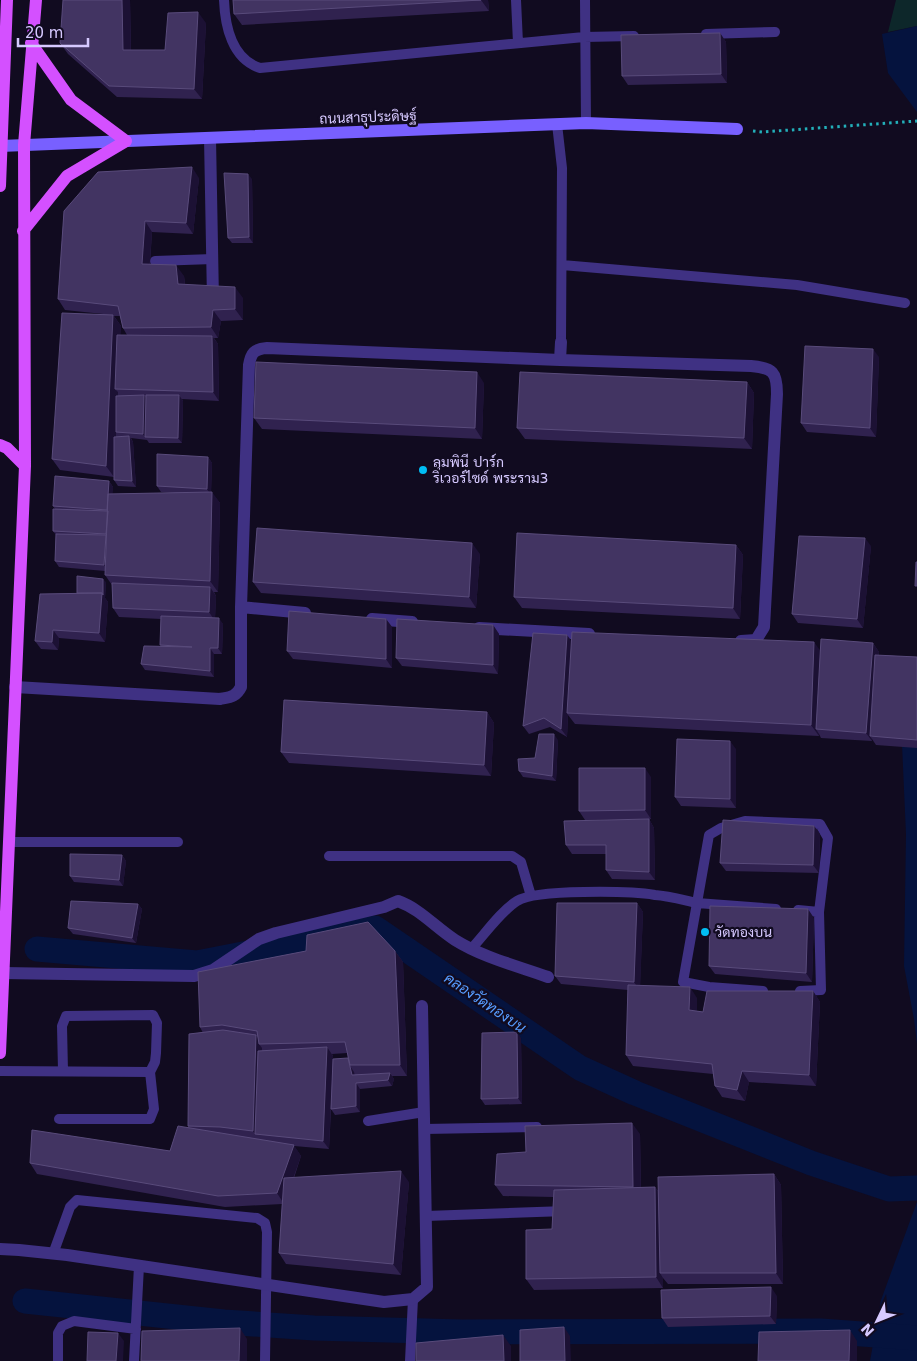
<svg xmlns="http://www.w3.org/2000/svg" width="917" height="1361" viewBox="0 0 917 1361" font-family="'DejaVu Sans',Sarabun,sans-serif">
<rect width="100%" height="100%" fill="#110b20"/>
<path fill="#0d272a" d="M896,0H917V26L888,32Z"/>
<path fill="#05133e" d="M917,26V112L888,73L882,34Z
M917,720V1044L914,1019L904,966L906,834L901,722Z
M917,1202V1361H870L881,1300Z"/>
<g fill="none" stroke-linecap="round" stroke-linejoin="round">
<path stroke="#05133e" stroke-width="25" d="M37,949L197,963L375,928L580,1068L635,1093L811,1163L889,1189L917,1188
M25,1301L224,1322L314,1328L462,1332L821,1331L917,1338"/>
<path stroke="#23afb9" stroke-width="3" stroke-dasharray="2.5 4" stroke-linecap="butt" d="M753,131L762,132L917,121"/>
<path stroke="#3f3183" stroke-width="10" d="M224,0C225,26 232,59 260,68L584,37L634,36
M516,0L518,43
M585,0L586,123
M706,34L775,32
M557,124L562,168L561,342
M155,261L213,259
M562,265L797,285L905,303
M9,842H178
M329,856H512L521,862L531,896
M776,909L697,903L709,835L721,828L745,821L820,824L828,838L819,912L821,990L800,991
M798,910L819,912
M472,948C485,934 501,911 517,901C535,889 631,891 655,895C669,896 683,900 697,903L683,982L709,987L763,991
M0,1071L150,1072L155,1062L156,1053L157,1023L153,1015L66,1016L62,1026L63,1071
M59,1119H150L154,1109L150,1072
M368,1121L424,1112
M424,1129L537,1127
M426,1216L566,1211
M53,1254L70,1207L77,1200L257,1218L265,1223L267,1232L265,1361
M58,1361V1333L62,1326L74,1321L136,1329
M134,1361L139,1266
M410,1361L413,1299"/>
<path stroke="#3f3183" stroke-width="12" d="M210,138L213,300
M561,342L560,360L751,366C773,368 777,372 777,394L764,627L756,640L741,641
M241,607L249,365C251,353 254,349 267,348L560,360
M372,619L412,622
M479,628L589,634
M15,687L220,699C230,697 236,697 241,687V607L305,613
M3,973L194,976L213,970L259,939L276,933L384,907L398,901C420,909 435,927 455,940C482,957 517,966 548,977
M0,1249L19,1250L67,1255L384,1302L413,1299L427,1287L422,1006"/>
<path stroke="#7860ff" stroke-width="12" d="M0,146L586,123L737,129"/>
<path stroke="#d450ff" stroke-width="12" d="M23,231L67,176L126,141L71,100L31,43
M0,445L7,448L25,466
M0,1053L25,466L24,145L36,0"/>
<path stroke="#d450ff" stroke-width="12" d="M0,186L7,0"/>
</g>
<path fill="#30224f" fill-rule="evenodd" d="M130,0L131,50H165L206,23L202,99L117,97L68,54L60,43Z
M233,0H488L489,11L242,25L234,14Z
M720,33L726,42L727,83L628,85L622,76Z
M199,178L193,234L152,232L150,264L184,276L185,284L243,298V320L221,321L218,338H214L218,344L219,401L182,399L183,401L182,443H149L147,440L131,438L133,442L136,487L118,486L114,480V477L60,470L52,459L103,314L65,310L58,299L64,211ZM114,316H120L123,328L127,335H120L121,326Z
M252,179L253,243H232L228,238Z
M879,357L876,437L807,432L801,423Z
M747,382L754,393L752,449L525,439L517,428Z
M484,383L482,439L262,429L254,418Z
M208,457L212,463L211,492L220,503L218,592H214L216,596L215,618L223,624L222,654H214V677L145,670L141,664L161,646L160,645L161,619L119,617L113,608L112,585L105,575V571L59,567L55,561L56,535L53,531L55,509L53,506L109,481L113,487L112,494L175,493L161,492L157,486Z
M736,545L743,555L740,619L522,608L514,597Z
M871,546L863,628L798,623L792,614Z
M480,554L476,608L261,593L253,582Z
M106,582L105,598L108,602L105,642L59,638L58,650L41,649L35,641L77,593Z
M386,619L392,627V668L293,659L287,651Z
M493,625L499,634L498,674L402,666L396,658Z
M572,642L820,650L873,643L879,652V655L917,657V748L876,745L872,739V741L821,738L819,734V736L575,724L568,715L567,737L550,727L529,734L523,726Z
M487,712L494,723L491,776L289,763L281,752Z
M558,740L556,781L523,777L519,771Z
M736,749V808L681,806L675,797Z
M651,777V819L585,820L579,811Z
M649,819L654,828L655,880L612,879L606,870V854H572L566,845Z
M814,826L820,834L819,873L726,871L720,863Z
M122,855L126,861L123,886L74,882L70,876Z
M637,903L643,912L640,985L697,998V1011L703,1012L813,991L820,1002L816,1086L749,1082L745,1101L722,1097L715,1086L713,1074L633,1066L626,1055L628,990L561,984L555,976Z
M138,904L142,909L136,943L73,934L68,928Z
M814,918L812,982L715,974L709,966Z
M395,951L403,962L407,1076H392L394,1079L392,1086L360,1089V1112L335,1115L331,1109L332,1091L329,1149L294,1146L301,1156L294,1178L409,1182L401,1275L286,1264L279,1253L282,1204L225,1207L37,1174L30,1163L170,1151L188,1128V1126L203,1033L200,1027ZM347,1053L348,1059H333V1056L332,1054Z
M521,1038L522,1104L485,1105L481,1099Z
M640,1134L641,1187H655L658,1191L774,1174L781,1185L783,1284H668L663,1278V1288L534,1290L526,1279L552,1229L553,1197L503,1196L495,1185L526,1152Z
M777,1296L776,1324L668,1327L662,1318Z"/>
<path fill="#1c1134" d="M122,0H130L131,61L123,50Z
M481,0H488L489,11Z
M198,12L206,23L202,99L194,89Z
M720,33L726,42L727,83L721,74Z
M192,167L199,178L193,234L186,223Z
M248,174L252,179L253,243L249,237Z
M145,221L152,232L149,274L142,264Z
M176,265L184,276L186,295L178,284Z
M235,287L243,298V320L235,309Z
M213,310L221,321L218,338L211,327Z
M113,315L121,326L118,389H115L118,392L114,477L106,466Z
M212,336L218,344L219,401L213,392Z
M873,349L879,357L876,437L870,428Z
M477,372L484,383L482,439L475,428Z
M747,382L754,393L752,449L744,438Z
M144,395L148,401L145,437L143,434Z
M179,395L183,401L182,443L178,438Z
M129,436L133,442L136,487L132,481Z
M208,457L212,463L211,495L207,489Z
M109,481L113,487L110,540L106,534L108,512L107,510Z
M212,492L220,503L218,592L210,581Z
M106,535L110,541L108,571L104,565Z
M865,538L871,546L863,628L857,619Z
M472,543L480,554L476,608L469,597Z
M736,545L743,555L740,619L733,608Z
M103,579L106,582L105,598L108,602L105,642L99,633Z
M210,587L216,596L215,621L209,612Z
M219,618L223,624L222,654L218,648Z
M386,619L392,627V668L386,659Z
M493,625L499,634L498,674L493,665Z
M53,630L59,638L58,650L52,642Z
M567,635L573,643L567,713L568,715L567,737L561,729Z
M814,642L822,653L816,729L819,734V736L811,725Z
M873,643L879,652L872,737L870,736L872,739V741L866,733Z
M210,648L214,654V677L210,671Z
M487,712L494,723L491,776L484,765Z
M554,734L558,740L556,781L552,776Z
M730,741L736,749V808L730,799Z
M645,768L651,777V819L645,810Z
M649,819L654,828L655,880L649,872Z
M814,826L820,834L819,873L813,865Z
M122,855L126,861L123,886L119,880Z
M637,903L643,912L640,991L634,982Z
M138,904L142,909L136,943L132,938Z
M808,909L814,918L812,982L806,973Z
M395,951L403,962L407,1076L400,1065Z
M690,987L697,998V1021L689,1010Z
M813,991L820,1002L816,1086L809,1075Z
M517,1032L521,1038L522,1104L518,1098Z
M256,1035L262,1044H259L262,1048L259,1134H255L253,1131Z
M327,1047L333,1056L329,1149L323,1141Z
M350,1066L354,1072L356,1080L352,1075Z
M742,1071L749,1082L745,1101L737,1090Z
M390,1073L394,1079L392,1086L388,1080Z
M356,1083L360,1089V1112L356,1106Z
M632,1123L640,1134L641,1198L633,1187Z
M294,1145L301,1156L284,1204L277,1193Z
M401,1171L409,1182L401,1275L393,1264Z
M774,1174L781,1185L783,1284L776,1273Z
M655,1187L663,1198L660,1273L663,1278V1288L656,1277Z
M771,1287L777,1296L776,1324L770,1316Z
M564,1327L570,1336L571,1361H565Z
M240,1328L247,1339V1361H239Z
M850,1330L857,1341V1361H849Z
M118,1333L124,1341L123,1361H116Z
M503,1335L511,1346V1361H504Z"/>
<path fill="#423462" stroke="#594b7b" d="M63,0H122L123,50H165L168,13L198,12L194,89L109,86L60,43Z
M233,0H481L234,14Z
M720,33L721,74L622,76L621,35Z
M192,167L186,223L145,221L142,264L176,265L178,284L235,287V309L213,310L211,327L123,328L118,306L58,299L64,211L98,172Z
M224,173L248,174L249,237L228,238Z
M62,313L113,315L106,466L52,459Z
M117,335L212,336L213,392L115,389Z
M805,346L873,349L870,428L801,423Z
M256,362L477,372L475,428L254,418Z
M520,372L747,382L744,438L517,428Z
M144,395L143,434L116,432V396Z
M146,395H179L178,438L145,437Z
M129,436L132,481L114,480V437Z
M157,454L208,457L207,489L157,486Z
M55,476L109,481L107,510L53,506Z
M212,492L210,581L105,575L108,494Z
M53,509L108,511L106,534L53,531Z
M257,528L472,543L469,597L253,582Z
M517,533L736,545L733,608L514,597Z
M56,534L106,535L104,565L55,561Z
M799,536L865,538L857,619L792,614Z
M916,562H917V586H915Z
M77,576L103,579V595L102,593H77Z
M112,583L210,587L209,612L113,608Z
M102,593L99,633L53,630L52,642L35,641L40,594Z
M289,611L386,619V659L287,651Z
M161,616L219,618L218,648H210V671L141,664L144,646L192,647L160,645Z
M397,619L493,625V665L396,658Z
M572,632L814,642L811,725L567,713Z
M533,633L567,635L561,729L544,718L523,726Z
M821,639L873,643L866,733L816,729Z
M875,655L917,657V740L870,736Z
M284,700L487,712L484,765L281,752Z
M539,734H554L552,776L519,771L518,759L535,758Z
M677,739L730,741V799L675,797Z
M579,768H645V810L579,811Z
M649,819V872L606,870V845H566L564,821Z
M723,820L814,826L813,865L720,863Z
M70,854L122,855L119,880L70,876Z
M71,901L138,904L132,938L68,928Z
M557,903H637L634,982L555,976Z
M710,906L808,909L806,973L709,966Z
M368,922L395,951L400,1065H350L345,1042L259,1044L257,1031L222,1025L200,1027L198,972L306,951L307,935Z
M628,985L690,987L689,1010L703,1012L707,991H813L809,1075L742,1071L737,1090L715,1086L712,1064L626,1055Z
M223,1030L256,1035L253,1131L220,1127L188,1126L189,1034Z
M517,1032L518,1098L481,1099L482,1033Z
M327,1047L323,1141L255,1134L258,1051Z
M348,1058L352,1075L390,1073L388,1080L356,1083V1106L331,1109L333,1059Z
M632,1123L633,1187L495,1185L497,1154L526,1152L525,1126Z
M178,1126L294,1145L277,1193L218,1196L30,1163L32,1130L170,1151Z
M401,1171L393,1264L279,1253L284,1178Z
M774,1174L776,1273H660L658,1177Z
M655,1187L656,1277L526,1279V1230L552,1229L554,1190Z
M771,1287L770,1316L662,1318L661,1290Z
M564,1327L565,1361H520V1330Z
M240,1328L239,1361H141L142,1331Z
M850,1330L849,1361H758L759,1332Z
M88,1332L118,1333L116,1361H87Z
M503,1335L504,1361H416V1343Z"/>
<g fill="#00bdf4" stroke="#110b20" stroke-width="2">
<circle cx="423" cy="470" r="5"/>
<circle cx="705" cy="932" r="5"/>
</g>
<g text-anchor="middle" stroke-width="4.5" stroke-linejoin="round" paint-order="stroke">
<g font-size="14" fill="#d6c9ff" stroke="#110b20">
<text transform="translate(368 117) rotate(-2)" y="5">ถนนสาธุประดิษฐ์</text>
</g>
<g font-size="14" fill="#d6c9ff" stroke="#110b20" text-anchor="start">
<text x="433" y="467">ลุมพินี ปาร์ก<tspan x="433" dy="16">ริเวอร์ไซด์ พระราม3</tspan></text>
<text x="715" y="937">วัดทองบน</text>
</g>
<g font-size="15" font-style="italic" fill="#579cff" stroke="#110b20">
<text transform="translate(485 1003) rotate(34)" y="5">คลองวัดทองบน</text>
</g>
</g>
<g transform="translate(877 1321) rotate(227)" stroke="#110b20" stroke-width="4" paint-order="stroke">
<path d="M0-4L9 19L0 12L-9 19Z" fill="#d6c9ff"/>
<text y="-8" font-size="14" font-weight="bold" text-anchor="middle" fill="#d6c9ff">N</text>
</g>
<path d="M18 38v8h70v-8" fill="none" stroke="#d6c9ff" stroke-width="2.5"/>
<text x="25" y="38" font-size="15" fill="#d6c9ff" stroke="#110b20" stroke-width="4" paint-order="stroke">20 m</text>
</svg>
